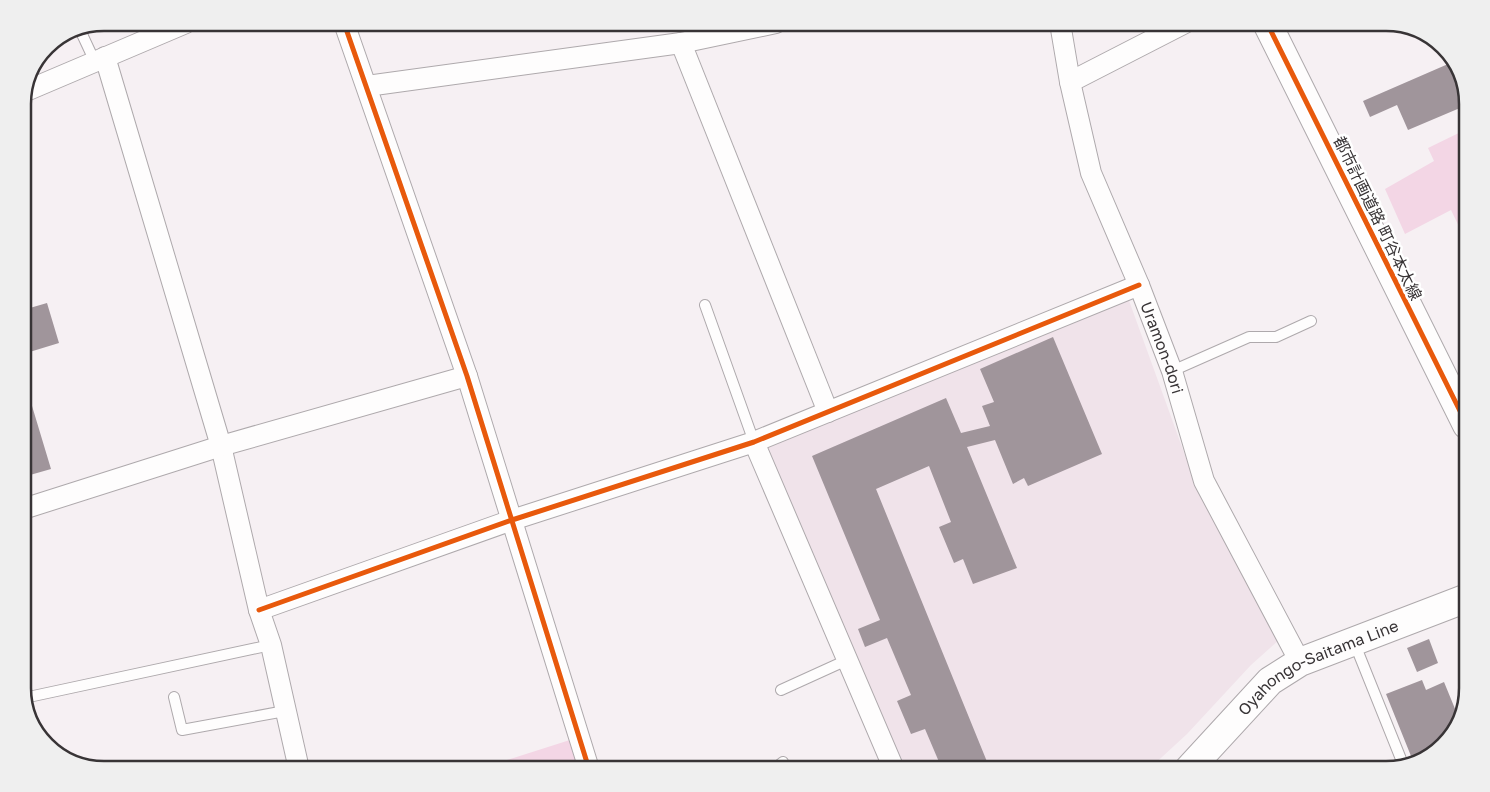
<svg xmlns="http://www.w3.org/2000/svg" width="1490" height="792" viewBox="0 0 1490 792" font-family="'Golos Text','Noto Sans JP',sans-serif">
<rect width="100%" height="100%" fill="#f6f0f3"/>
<path fill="#f0e3ea" d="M1127,295L1195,483L1279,640L1251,665L1187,734L1149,769H901L762,446Z"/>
<path fill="#f3d6e5" d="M1467,129V243L1451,210L1405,234L1385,189L1434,161L1428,148Z
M573,739L583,769H479Z"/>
<path fill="#a0959b" d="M1455,61L1467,99V105L1408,130L1397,105L1370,117L1363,101Z
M47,303L59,343L23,354V310Z
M1053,337L1102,454L1028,486L1024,478L1013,484L995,440L967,447L1017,568L973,584L963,559L954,563L939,527L951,522L929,466L876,489L990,769H942L925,729L911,734L897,701L911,695L887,638L865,647L858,629L880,620L812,456L946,398L961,433L990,426L982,406L994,402L980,369Z
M23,376L51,469L23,477Z
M1429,639L1438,663L1417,672L1407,648Z
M1422,680L1426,690L1444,682L1460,721L1459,724L1431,756L1413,761L1386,694Z"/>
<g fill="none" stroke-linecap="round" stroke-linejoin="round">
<defs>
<path id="lane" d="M699,23L702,39
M81,32L95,62
M705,305L754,442
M1172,371L1249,337H1276L1311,321
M1354,642L1403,764
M781,690L847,660
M174,697L182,730L285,711
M24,698L271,645
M774,769L783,762L786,769"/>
<g id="street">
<path d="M344,23L467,376L589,769"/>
<path id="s1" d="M1060,23L1070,82L1091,173L1139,285L1172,371L1204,481L1300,662"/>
<path d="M681,43L828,412"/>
<path d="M105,57L221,446L259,610L271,645L299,769"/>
<path d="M1070,82L1185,23"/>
<path d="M367,86L681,43L776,23"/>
<path d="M26,91L186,23"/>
<path d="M754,442L894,769"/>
<path d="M23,509L221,446L467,376"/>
<path d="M259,610L512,520L754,442L1139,285"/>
</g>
<g id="secondary">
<path d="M1267,23L1467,425"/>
<path id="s2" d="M1189,769L1270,681L1300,662L1467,598"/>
</g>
</defs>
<use href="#lane" stroke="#aea9ac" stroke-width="12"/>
<use href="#street" stroke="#aea9ac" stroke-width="22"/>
<use href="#secondary" stroke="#aea9ac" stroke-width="30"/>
<use href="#lane" stroke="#fefdfd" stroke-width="10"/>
<use href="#street" stroke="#fefdfd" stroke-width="20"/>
<use href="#secondary" stroke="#fefdfd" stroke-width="28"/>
<defs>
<path id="cycleway" d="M344,23L467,376L589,769
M1267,23L1467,425
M259,610L512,520L754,442L1139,285"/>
</defs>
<use href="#cycleway" stroke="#fff" stroke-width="8"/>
<use href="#cycleway" stroke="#e8590c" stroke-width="5"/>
</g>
<g text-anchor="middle" stroke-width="5" stroke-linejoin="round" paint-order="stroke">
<g font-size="16" fill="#383436" stroke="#fff">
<text transform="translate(1378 218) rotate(64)" y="6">都市計画道路 町谷本太線</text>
<text dy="6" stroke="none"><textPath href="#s1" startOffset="342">Uramon-dori</textPath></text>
<text dy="6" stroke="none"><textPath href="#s2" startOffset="168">Oyahongo-Saitama Line</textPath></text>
</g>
</g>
<path d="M0 0H1490V792H0ZM104 31H1386A73 73 0 0 1 1459 104V688A73 73 0 0 1 1386 761H104A73 73 0 0 1 31 688V104A73 73 0 0 1 104 31Z" fill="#efefef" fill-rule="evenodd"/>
<path fill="none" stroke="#383436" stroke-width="2.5" d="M104 31H1386A73 73 0 0 1 1459 104V688A73 73 0 0 1 1386 761H104A73 73 0 0 1 31 688V104A73 73 0 0 1 104 31Z"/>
</svg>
